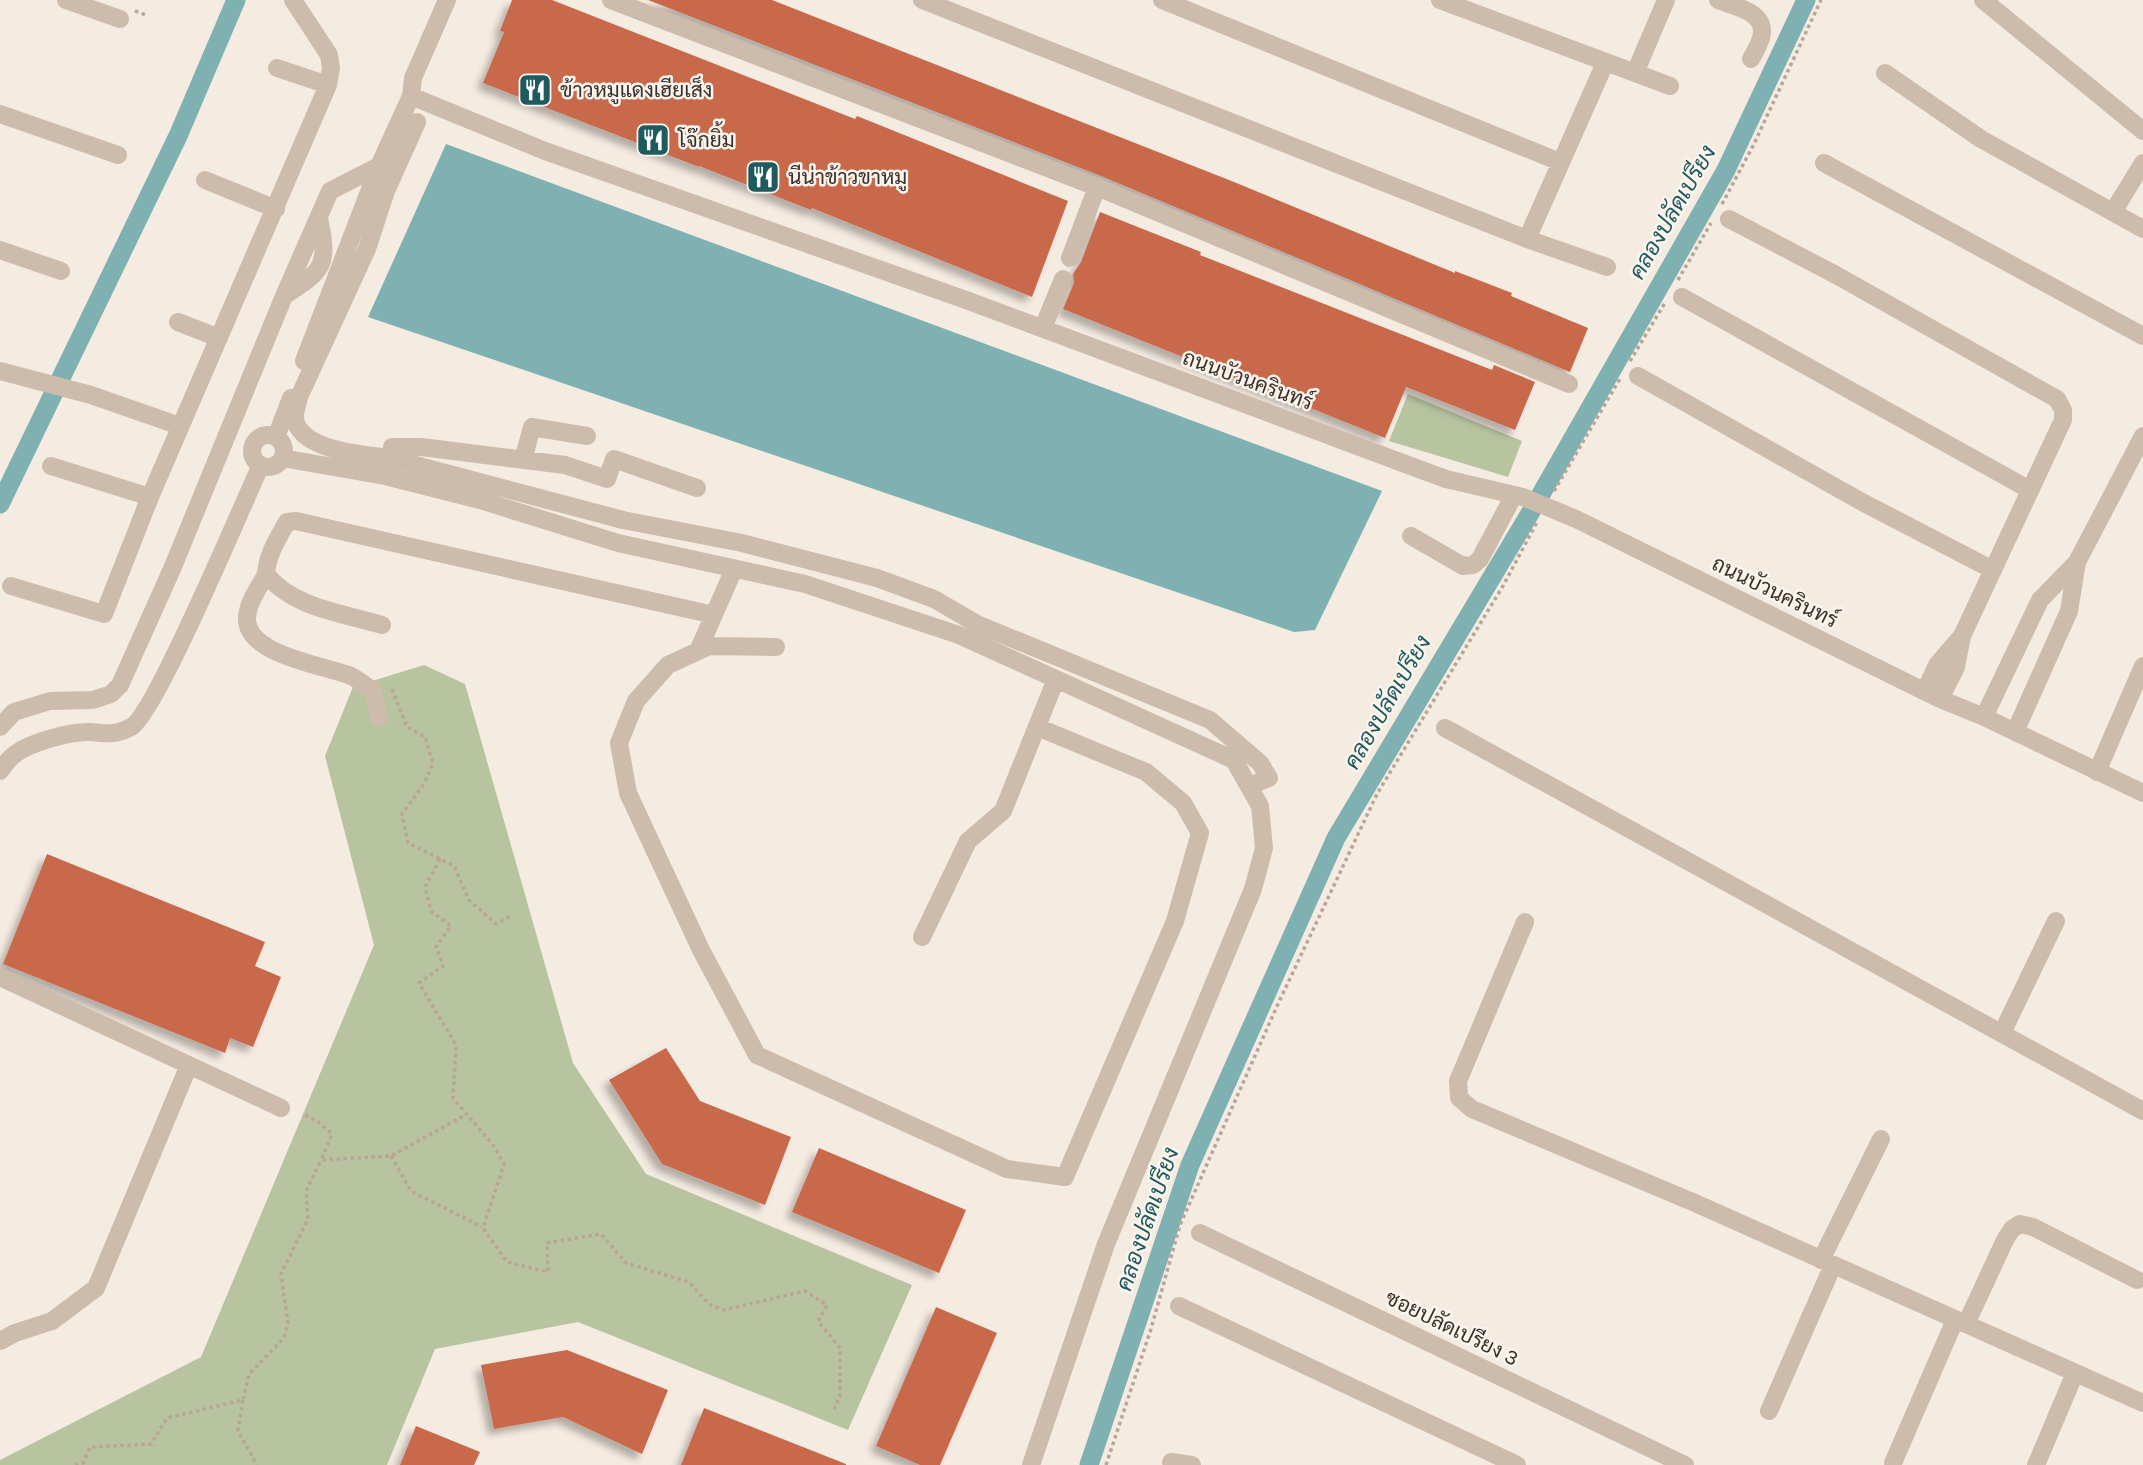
<svg xmlns="http://www.w3.org/2000/svg" width="2143" height="1465" viewBox="0 0 2143 1465" font-family="Karla,Sarabun,sans-serif">
<defs>
<filter id="shadow"><feDropShadow dx="-6" dy="6" stdDeviation="3.5" flood-color="#0004"/></filter>
</defs>
<rect width="100%" height="100%" fill="#f4ebe1"/>
<path fill="#b8c4a0" d="M1408,394L1522,441L1508,477L1389,441Z
M424,665L465,684L573,1063L646,1174L912,1285L848,1430L578,1322L435,1349L387,1465H0V1460L201,1357L374,945L325,756L353,687Z"/>
<path fill="#7fb0b2" d="M446,144L1382,491L1315,630L1294,632L368,317Z"/>
<g fill="none" stroke-linecap="round" stroke-linejoin="round">
<path stroke="#7fb0b2" stroke-width="19" d="M0,504L178,136L236,0
M1089,1465L1190,1165L1336,838L1532,510L1726,170L1806,0"/>
</g>
<path fill="#c8694b" filter="url(#shadow)" d="M512,0H552L855,119L857,116L1068,201L1032,297L812,208L811,210L699,166V167L483,83L504,32L500,31Z
M648,0H772L1229,180L1455,273V271L1512,293L1511,296L1588,328L1570,372L1101,176Z
M1100,212L1201,252L1200,255L1492,370L1494,365L1535,382L1515,430L1406,387L1385,438L1063,309L1074,283L1073,274L1081,262Z
M47,854L265,942L255,966L281,977L253,1047L230,1038L225,1053L3,964Z
M666,1048L700,1101L791,1137L765,1205L662,1164L609,1080Z
M819,1148L966,1210L939,1273L792,1212Z
M936,1307L997,1333L940,1465H920L876,1446Z
M567,1350L668,1390L642,1454L563,1417L494,1429L481,1365Z
M704,1408L846,1464V1465H681Z
M416,1426L480,1452L474,1465H400Z"/>
<g fill="none" stroke-linecap="round" stroke-linejoin="round">
<path stroke="#b9a596" stroke-width="3.5" stroke-dasharray="3.5 3.5" stroke-linecap="butt" d="M135,11L146,15
M1722,204L1753,146L1821,0
M1678,280L1711,223
M1630,361L1666,301
M1554,491L1621,377
M392,689L407,727L425,737L433,763L424,784L402,814L408,843L454,866L469,900L496,924L513,915
M440,859L425,887L431,911L451,926L436,947L443,966L419,983L456,1045L453,1098L493,1145L504,1164L483,1228L507,1262L548,1272L547,1243L601,1234L626,1263L689,1282L710,1305L724,1310L805,1291L827,1305L818,1321L840,1348V1397L834,1409
M305,1115L317,1121L332,1134L321,1160L391,1156L467,1114
M391,1156L411,1191L482,1227
M243,1400L238,1431L257,1465
M75,1465L83,1463L90,1447L151,1444L167,1418L243,1400L249,1374L284,1338L288,1323L281,1274L308,1219L306,1191L321,1160
M1106,1465L1151,1329L1180,1225L1278,1004L1377,794L1503,586L1537,522"/>
<path stroke="#cdbbac" stroke-width="18" d="M66,0L120,19
M611,0L1097,187L1569,384
M922,0L1527,239L1607,267
M1162,0L1560,162
M1440,0L1670,86
M1718,0C1733,6 1763,11 1762,32C1762,40 1755,52 1751,59
M1983,0L2143,131
M277,68L328,85
M1635,73L1666,0
M1885,73L1981,139L2143,229
M411,96L545,151L966,300L1408,465L1446,479L1523,497L1576,519L1940,699L1984,717L2143,793
M0,114L118,155
M417,122L386,191L367,249L299,397C298,403 294,413 295,419C301,451 363,454 389,458L392,447H421L565,465L607,479L614,459L697,488
M1824,163L2143,336
M205,180L276,209
M2113,212L2143,163
M1729,219L1836,275L2057,399L2063,410V420L1962,636L1937,665L1925,691
M1527,239L1605,63
M0,250L61,271
M1070,258L1097,187
M284,296C324,270 329,266 319,218
M1682,297L2030,490
M178,322L219,338
M1043,328L1063,279
M304,361L379,166L411,96L413,78L447,0
M0,371L91,395L180,426
M1638,376L1862,502L1993,570
M252 451a16 16 0 1 1 32 0a16 16 0 1 1-32 0Z
M276,437L291,398
M282,458L385,476L480,500L618,543L805,584L959,635L1234,760L1260,806L1264,848L1253,889L1106,1244L1031,1465
M523,460L532,427L587,436
M51,466L150,497
M385,476L389,458L623,520L742,543L877,578L934,599L977,624L1210,720L1260,763L1269,778L1249,786
M1411,536L1463,566L1473,565L1480,559L1514,495
M266,574C259,588 247,603 247,619C247,655 323,665 351,676C359,680 366,686 373,691L379,718
M11,586L104,614L150,497L328,85L331,68L329,55L293,0
M382,625C342,613 293,608 266,574C267,555 278,538 287,522L296,521L714,615
M776,647L709,646L668,665L636,701L619,743L628,793L701,950L757,1055L1007,1169L1065,1177L1175,921L1200,833L1183,803L1146,772L1037,727
M698,651L734,569
M1940,699L1956,667L1962,636
M1984,717L2040,600L2077,562L2143,436
M0,727L14,712L50,701L93,700L111,694L120,685L172,569L284,296L330,191L379,166
M1445,728L2143,1111
M2015,732L2069,611L2077,562
M0,771C4,766 8,759 14,755C28,743 71,731 90,732C107,733 114,736 131,727C155,715 243,503 261,465
M2097,772L2143,666
M1525,922L1458,1081L1459,1098L1472,1109L1695,1203L2143,1403
M922,937L968,841L1003,811L1056,679
M0,977L281,1108
M2002,1033L2056,921
M1200,1233L1685,1465
M1821,1260L1881,1139
M1179,1306L1517,1465
M1966,1324L2005,1240L2012,1229L2020,1224L2033,1227L2137,1280
M0,1341L15,1333L52,1321L96,1288L189,1065
M1769,1411L1833,1265
M1171,1462L1192,1465
M1893,1463L1955,1320
M2036,1465L2075,1373"/>
</g>
<defs>
<symbol id="restaurant-square" viewBox="-11 -11 22 22"><rect x="-9" y="-9" width="18" height="18" rx="4" fill="#1f5a5e" stroke="#fbf5ee"/><path d="M-5-6h1v4h1v-4h1v4h1v-4h1v5L-1.5 .5V6h-2V.5L-5-1ZM5-6V6H3V1.5H1.5Q1.5-4 5-6Z" fill="#fff"/></symbol>
</defs>
<g fill-rule="evenodd">
<use href="#restaurant-square" x="516" y="71" width="38" height="38"/>
<use href="#restaurant-square" x="634" y="121" width="38" height="38"/>
<use href="#restaurant-square" x="744" y="158" width="38" height="38"/>
</g>
<g text-anchor="middle" stroke-width="5" stroke-linejoin="round" paint-order="stroke">
<g font-size="21" fill="#3b302b" stroke="#fbf5ee" text-anchor="start">
<text x="560" y="97">ข้าวหมูแดงเฮียเส็ง</text>
<text x="678" y="147">โจ๊กยิ้ม</text>
<text x="788" y="184">นีน่าข้าวขาหมู</text>
</g>
<g font-size="21" fill="#3b302b" stroke="#fbf5ee">
<text transform="translate(1248 380) rotate(20)" y="7">ถนนบัวนครินทร์</text>
<text transform="translate(1775 592) rotate(26)" y="7">ถนนบัวนครินทร์</text>
<text transform="translate(1452 1328) rotate(26)" y="7">ซอยปลัดเปรียง 3</text>
</g>
<g font-size="23" font-style="italic" fill="#1f5a5e" stroke="#fbf5ee">
<text transform="translate(1672 212) rotate(-60)" y="8">คลองปลัดเปรียง</text>
<text transform="translate(1387 702) rotate(-60)" y="8">คลองปลัดเปรียง</text>
<text transform="translate(1147 1219) rotate(-71)" y="8">คลองปลัดเปรียง</text>
</g>
</g>
</svg>
